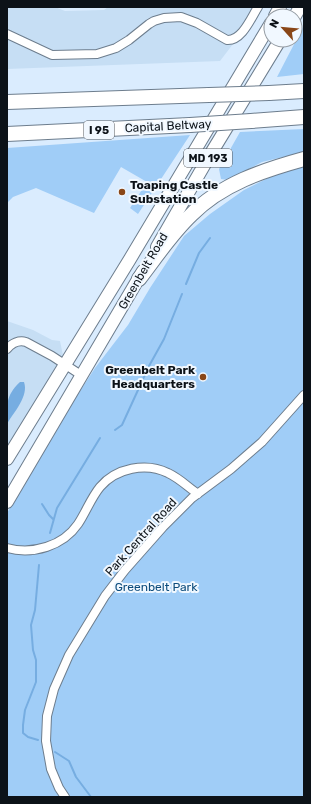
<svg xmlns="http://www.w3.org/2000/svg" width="311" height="804" viewBox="0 0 311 804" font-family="Rubik,sans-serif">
<rect width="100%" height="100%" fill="#daecfe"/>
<path fill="#c6def4" d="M7,7H55L65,11L104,10L108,7H258L243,31L220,61L7,69Z
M7,321L33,330L52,340L60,341L65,365L7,459Z"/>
<path fill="#a0cdf7" d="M304,25V74L277,77Z
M304,129V152L262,162L228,180L221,179L219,169L240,132Z
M190,135L138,214L130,208L147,182L121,167L94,213L36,188L13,197L7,203V148Z
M304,165V797H7V513L71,405L95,368L128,325L150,288L184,236L210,214L244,190L274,175Z"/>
<path fill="#76ade1" d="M20,382H24C29,396 14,412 7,424C7,406 5,396 20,382Z"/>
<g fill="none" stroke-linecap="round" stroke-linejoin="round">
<path stroke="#76ade1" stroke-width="2" d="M186,284L199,253L210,238
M115,430L122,425L149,366L164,339L182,294
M42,504L49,515L53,519
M50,533L57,508L100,438
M38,740L28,737L23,733V725L25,710L36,682V660L33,650L31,625L35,610L39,565
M55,752L69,761L76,777L91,797"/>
<defs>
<path id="minor" d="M7,34L52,55L97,54L116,48L129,40L149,24L154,21L164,18L181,17L197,23L227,40C242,41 251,18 258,7
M7,349C12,343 19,340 26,342L52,356L81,375
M7,548C33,555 63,546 78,524C86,512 91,498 100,487C116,468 146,462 168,473C179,478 188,487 198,494
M65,797L59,788L51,769L46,741L47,716L54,689L69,655L105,596L125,570L163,527L192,498L231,469L262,442L304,395"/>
<path id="primary" d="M275,16L280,7
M295,16L300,7
M157,247L210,155L280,40
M7,459L130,259L271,23
M7,502L143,271"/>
<path id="motorway" d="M269,93L304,91
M7,102L209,95
M251,121L304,117
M7,134L190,125
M139,279C156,257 171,234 191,215C221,184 264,170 304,159"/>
</defs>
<use href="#minor" stroke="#6d7d8d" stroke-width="10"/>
<use href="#primary" stroke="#6d7d8d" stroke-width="14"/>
<use href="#motorway" stroke="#6d7d8d" stroke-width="16"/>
<use href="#minor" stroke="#fff" stroke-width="8"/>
<use href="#primary" stroke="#fff" stroke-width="12"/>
<use href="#motorway" stroke="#fff" stroke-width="14"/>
<defs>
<path id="motorway-bridge" d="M209,95L269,93
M190,125L251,121"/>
</defs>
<use href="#motorway-bridge" stroke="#6d7d8d" stroke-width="16" stroke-linecap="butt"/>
<use href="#motorway-bridge" stroke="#fff" stroke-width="14"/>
</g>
<g fill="#894617" stroke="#f1f8ff" stroke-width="1.5">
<circle cx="122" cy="192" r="4"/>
<circle cx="203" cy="377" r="4"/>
</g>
<g text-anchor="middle" stroke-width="4" stroke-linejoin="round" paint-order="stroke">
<g fill="#f1f8ff" stroke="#51575d" stroke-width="1">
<rect x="84" y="121" width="30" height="18" rx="3"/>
<rect x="184" y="149" width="48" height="18" rx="3"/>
</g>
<g font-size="11" font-weight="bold" fill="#0c1218">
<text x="99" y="134">I 95</text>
<text x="208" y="162">MD 193</text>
</g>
<g font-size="12" fill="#0c1218" stroke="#f1f8ff">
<text transform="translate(168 126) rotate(-3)" y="4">Capital Beltway</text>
<text transform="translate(143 271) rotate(-60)" y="4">Greenbelt Road</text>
<text transform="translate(141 537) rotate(-48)" y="4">Park Central Road</text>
</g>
<g font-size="12" font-weight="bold" fill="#0c1218" stroke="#f1f8ff" text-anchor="start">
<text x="130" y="189">Toaping Castle<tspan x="130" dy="14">Substation</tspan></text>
<text x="195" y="374" text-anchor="end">Greenbelt Park<tspan x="195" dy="14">Headquarters</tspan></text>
</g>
<g font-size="12" fill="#0d4c7c" stroke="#f1f8ff">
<text x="156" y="591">Greenbelt Park</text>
</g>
</g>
<rect width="311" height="804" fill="none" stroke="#0c1218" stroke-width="16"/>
<g transform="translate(283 28) rotate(297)"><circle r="19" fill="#f1f8ff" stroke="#959ca3"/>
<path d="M0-3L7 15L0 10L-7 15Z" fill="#894617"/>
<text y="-6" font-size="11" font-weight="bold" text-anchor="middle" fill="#0c1218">N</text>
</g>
</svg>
